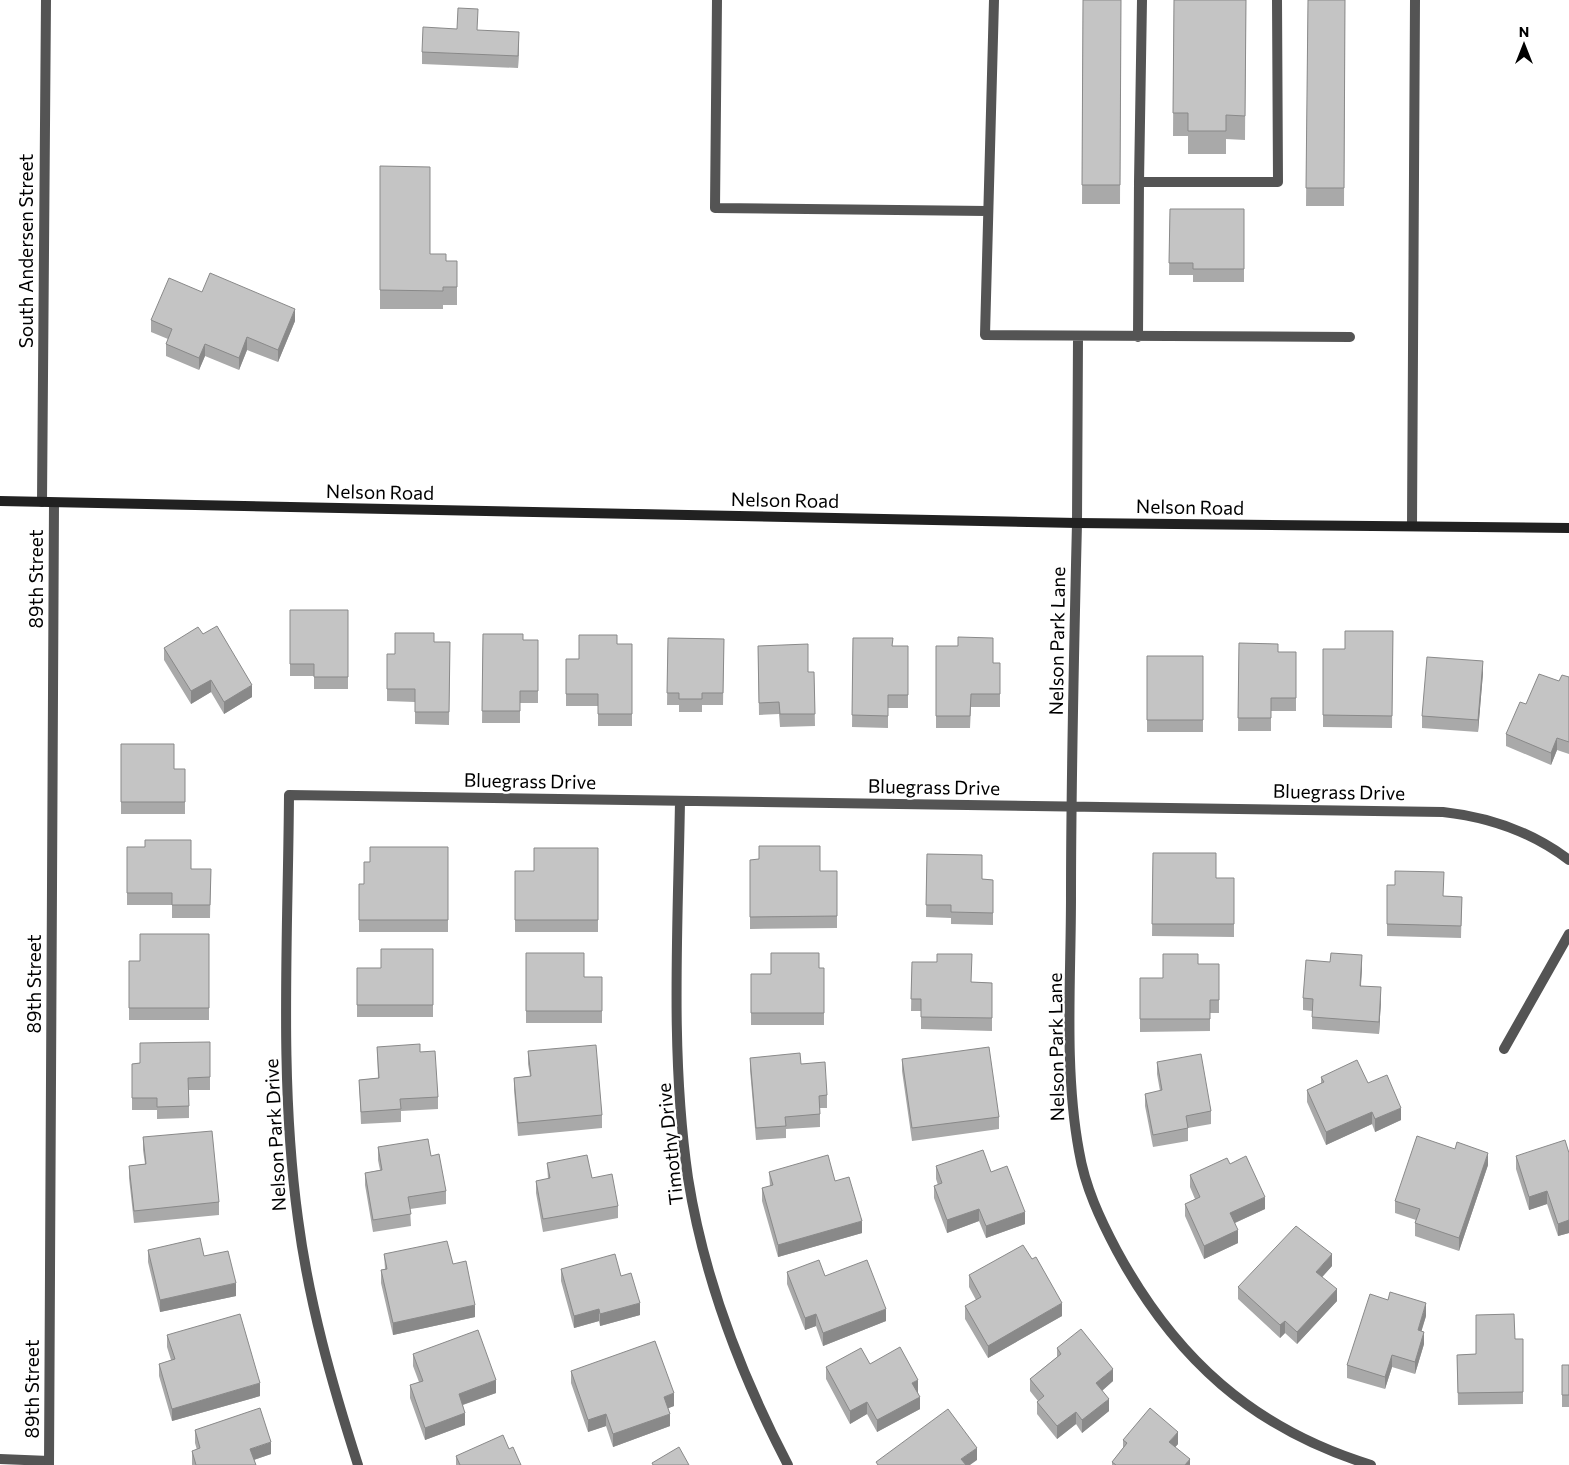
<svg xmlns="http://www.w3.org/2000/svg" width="1569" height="1465" viewBox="0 0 1569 1465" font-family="Commissioner,sans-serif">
<rect width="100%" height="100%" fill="#fff"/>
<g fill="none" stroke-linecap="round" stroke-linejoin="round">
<path stroke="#545454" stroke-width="10" d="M717,0L715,208L987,211
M994,0L985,335L1350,337
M1142,0L1139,182H1278L1277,0
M1138,337L1139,182
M1077,523L1078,337
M1412,526L1415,0
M0,1459L49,1461"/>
<path stroke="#545454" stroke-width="10" d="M42,502L46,0
M1077,523C1074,648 1071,772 1071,897C1071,979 1064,1070 1079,1151C1085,1187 1100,1219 1117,1251C1175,1358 1253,1429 1371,1465
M680,801C678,926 670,1054 688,1178C704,1279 741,1375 788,1465
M1504,1049L1569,934
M49,1465L54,503
M358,1465C332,1384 309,1303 298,1219C279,1080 288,936 289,795L1443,812C1489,817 1532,832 1569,860"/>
<path stroke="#212121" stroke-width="10" d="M0,501L1077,523L1569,528"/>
</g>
<path fill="#a9a9a9" d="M1083,0H1121L1120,204H1082Z
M1174,0H1246L1245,140L1226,139V154H1188V136H1173Z
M1308,0H1345L1344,206H1306Z
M477,30L519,44L518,68L422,64V52Z
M380,166L430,254L446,261H457V305H443V309H380Z
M1170,209H1244V282H1193V275H1169Z
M202,292L295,321L278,362L247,350L239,370L205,356L199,370L166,356V344L168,339L151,332V320Z
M290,610H348V689H314V676H290Z
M1393,631L1392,728L1323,727V649H1345Z
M203,634L252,697L224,714L211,692L191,704L164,660V648Z
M483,634L523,640H538V703H520V723H482Z
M668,638L724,639L723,705H702V712H679V705H667Z
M853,638L893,646H908V708H888V728L852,727Z
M434,642H450L449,725L415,724V702L387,701V654H395Z
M1239,643L1278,652H1296V711H1271V731H1238Z
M617,644H632V726H598V706H566V659H579Z
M758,646L808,672H814L815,726L780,727L779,714L759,715Z
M936,646L993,663H1000V707H971L970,728H936Z
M1147,656H1203V732H1147Z
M1483,673L1478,732L1422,728V716Z
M1569,677V754L1557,750L1551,765L1506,746V734L1526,704L1559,681Z
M121,744L174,769H185V814H121Z
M127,847L191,869H211L210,918H172V905H127Z
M448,847V932H359V884H364L370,862Z
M598,848V932H515V871H534Z
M1153,853L1216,878H1234V937L1152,936Z
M927,854L982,879L993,880V925L951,924V918L926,917Z
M750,860L820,871H837V928L750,929Z
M1387,885L1444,896L1462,897L1461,938L1387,936Z
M209,934V1020H129V961H140Z
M433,949V1017H357V968H381Z
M526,953L584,977H602V1023H526Z
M912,962L971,982L992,983V1031L921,1029V1011H911Z
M1198,964H1219V1013H1210V1031L1140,1032V978H1163Z
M1362,967L1361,986L1381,1000L1379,1034L1312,1029V1011L1303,1010V998Z
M819,968H824V1025H751V974H771Z
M210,1042V1090H189V1118L157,1119V1110H132V1064L140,1063Z
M377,1047L420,1052L438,1097V1109L401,1111V1122L361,1124L359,1080L378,1078Z
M528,1051L602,1115V1128L518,1136L514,1090V1078L530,1076L528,1064Z
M750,1058L801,1064L827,1095V1108H820V1127L786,1129V1138L756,1140L750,1070Z
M902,1059L999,1117V1129L912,1141L902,1071Z
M1157,1062L1211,1111V1124L1188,1128V1141L1153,1147L1145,1106V1094L1160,1091L1157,1074Z
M1321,1077L1368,1083L1401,1120L1375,1132L1372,1124L1326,1145L1307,1102V1090L1321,1083Z
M143,1137L219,1202V1215L134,1223L129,1178V1166L145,1164L143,1150Z
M378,1147L431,1156L446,1191V1204L410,1209L411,1226L373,1232L365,1185V1173L380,1170L378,1160Z
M1455,1149L1488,1165L1459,1251L1415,1236V1223L1416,1220L1395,1213V1201Z
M1569,1153V1233L1558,1236L1547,1204L1529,1210L1516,1169V1156Z
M547,1163L592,1178L618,1206V1218L543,1232L536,1193V1181L548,1179Z
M1230,1164L1265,1209L1235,1223L1238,1243L1204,1259L1185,1216V1204L1195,1199L1190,1187V1175Z
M936,1166L991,1172L1025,1224L986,1238L979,1221L947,1233L934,1198V1186L938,1185L936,1179Z
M769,1172L835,1181L862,1233L778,1257L762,1201V1188L770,1186Z
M148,1250L204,1256L236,1296L160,1312L148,1262Z
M384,1254L453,1264L475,1317L393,1335L381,1283V1270L385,1269Z
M1332,1266L1322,1277L1337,1301L1297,1344L1285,1333L1280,1338L1238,1299V1287Z
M561,1269L621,1276L640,1315L600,1326L599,1321L574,1328L561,1281Z
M787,1272L825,1276L886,1321L823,1346L816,1326L805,1330L787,1284Z
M969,1275L1062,1316L988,1358L965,1319V1306L976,1300L969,1287Z
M1426,1316L1421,1331L1424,1344L1415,1374L1392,1367L1385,1389L1347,1378V1365Z
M167,1335L260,1396L172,1421L159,1376V1364L171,1360L167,1347Z
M1515,1339H1523V1404L1458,1405L1457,1355L1476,1354Z
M1057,1348L1113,1381L1102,1391L1109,1411L1082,1433L1076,1424L1057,1439L1037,1414V1402L1038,1401L1030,1391V1379L1057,1357Z
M413,1354L496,1393L463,1405L465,1425L425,1440L410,1398V1385L419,1382L413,1366Z
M870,1364L918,1392L920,1409L877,1432L867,1414L850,1424L826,1379V1367Z
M1562,1365H1569V1407H1562Z
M571,1371L674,1406L668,1408L670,1426L613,1447L606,1426L588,1432L571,1383Z
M195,1430L271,1454L254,1460L256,1465H192V1451L197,1450L195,1443Z
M1123,1440L1178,1444L1175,1447L1190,1465H1112V1462L1123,1448Z
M509,1449L521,1465H456V1456Z"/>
<path fill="#898989" d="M519,32V44L518,68V56Z
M295,309V321L278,362V350Z
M247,337V350L239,370V358Z
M205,344V356L199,370V358Z
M1483,661V673L1478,732V720Z
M211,680V692L191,704V691Z
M252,685V697L224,714V702Z
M1557,738V750L1551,765V753Z
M1362,955V967L1360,998V986Z
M1381,987V1000L1379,1034V1022Z
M1401,1108V1120L1375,1132V1119Z
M1372,1112V1124L1326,1145V1132Z
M1488,1153V1165L1459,1251V1238Z
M1547,1191V1204L1529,1210V1197Z
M1265,1197V1209L1230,1225V1213Z
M979,1209V1221L947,1233V1220Z
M1025,1212V1224L986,1238V1226Z
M1569,1220V1233L1558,1236V1224Z
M862,1221V1233L778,1257V1245Z
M1238,1230V1243L1204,1259V1246Z
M1332,1254V1266L1316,1284V1272Z
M236,1283V1296L160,1312V1300Z
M1337,1289V1301L1297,1344V1332Z
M640,1303V1315L600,1326V1314Z
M1062,1303V1316L988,1358V1346Z
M1426,1303V1316L1418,1343V1330Z
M475,1305V1317L393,1335V1323Z
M599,1309V1321L574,1328V1316Z
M886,1309V1321L823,1346V1333Z
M816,1314V1326L805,1330V1318Z
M1285,1321V1333L1280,1338V1325Z
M1424,1332V1344L1415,1374V1362Z
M1392,1355V1367L1385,1389V1377Z
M1113,1369V1381L1096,1396V1383Z
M496,1380V1393L459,1406V1394Z
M918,1380V1392L912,1395V1383Z
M260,1383V1396L172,1421V1409Z
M674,1393V1406L664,1410V1397Z
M920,1397V1409L877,1432V1420Z
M1109,1399V1411L1082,1433V1420Z
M867,1402V1414L850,1424V1411Z
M1076,1412V1424L1057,1439V1426Z
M465,1413V1425L425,1440V1428Z
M606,1414V1426L588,1432V1420Z
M670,1414V1426L613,1447V1434Z
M1178,1432V1444L1169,1454V1442Z
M271,1442V1454L250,1461V1449Z
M977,1448V1460L970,1465H961V1459Z
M1190,1459V1465H1185Z"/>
<path fill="#c4c4c4" stroke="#898989" d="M1083,0H1121L1120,185H1082Z
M1174,0H1246L1245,116L1226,115V131H1188V113H1173Z
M1308,0H1345L1344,188H1306Z
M458,8L478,9L477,30L519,32L518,56L422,52L423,27L457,29Z
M380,166L430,167V254H446V261H457V287H443V291L380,290Z
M1170,209H1244V269H1193V263H1169Z
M210,273L295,309L278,350L247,337L239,358L205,344L199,358L166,344L172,329L151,320L169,278L202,292Z
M290,610H348V677H314V664H290Z
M217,626L252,685L224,702L211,680L191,691L164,648L198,627L203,634Z
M1345,631H1393L1392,716L1323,715V649H1345Z
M395,633H434V642H450L449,712H415V689H387V654H395Z
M483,634H523V640H538V691H520V711H482Z
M579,635H617V644H632V714H598V694H566V659H579Z
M958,637L993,638V663H1000V694H971L970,716H936V646H958Z
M668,638L724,639L723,693H702V699H679V693H667Z
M853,638H893L892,646H908V695H888V716L852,715Z
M1239,643L1278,644V652H1296V698H1271V718H1238Z
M808,644V672H814L815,714H780L779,702L759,703L758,646Z
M1147,656H1203V720H1147Z
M1427,657L1483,661L1478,720L1422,716Z
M1539,674L1559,681L1562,675L1569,677V742L1557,738L1551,753L1506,734L1520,702L1526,704Z
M121,744H174V769H185V802H121Z
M145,840H191V869H211L210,905H172V893H127V847H145Z
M759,846H820V871H837V916L750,917V860L759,859Z
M370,847H448V920H359V884H364V862H370Z
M534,848H598V920H515V871H534Z
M1153,853H1216V878H1234V924H1152Z
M927,854L982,855V879L993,880V913L951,912V905H926Z
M1395,871L1444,872L1443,896L1462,897L1461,926L1387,924V885H1395Z
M140,934H209V1008H129V961H140Z
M381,949H433V1005H357V968H381Z
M526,953H584V977H602V1011H526Z
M771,953H819V968H824V1013H751V974H771Z
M1331,953L1362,955L1360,986L1381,987L1379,1022L1312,1017L1313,999L1303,998L1306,960L1330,962Z
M937,954H972L971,982L992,983V1018L921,1017V999H911L912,962H937Z
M1163,954H1198V964H1219V1000H1210V1019H1140V978H1163Z
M210,1042V1077L188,1078L189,1106L157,1107V1098H132V1064L140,1063V1043Z
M420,1044V1052L435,1051L438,1097L400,1099L401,1109L361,1112L359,1080L379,1078L377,1047Z
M596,1045L602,1115L518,1123L514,1078L531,1076L528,1051Z
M989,1047L999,1117L912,1128L902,1059Z
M800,1053L801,1064L825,1062L827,1095L819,1096L820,1114L785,1117L786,1126L756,1128L750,1058Z
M1201,1054L1211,1111L1186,1116L1188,1128L1153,1135L1145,1094L1162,1090L1157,1062Z
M1357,1060L1368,1083L1387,1075L1401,1108L1375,1119L1372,1112L1326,1132L1307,1090L1324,1082L1321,1077Z
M212,1131L219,1202L134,1211L129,1166L146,1164L143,1137Z
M1417,1136L1455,1149L1457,1142L1488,1153L1459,1238L1415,1223L1420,1209L1395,1201Z
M428,1139L431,1156L439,1154L446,1191L408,1197L411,1214L373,1220L365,1173L382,1170L378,1147Z
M1565,1140L1569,1153V1220L1558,1224L1547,1191L1529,1197L1516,1156Z
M983,1150L991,1172L1007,1166L1025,1212L986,1226L979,1209L947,1220L934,1186L942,1183L936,1166Z
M587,1155L592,1178L612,1174L618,1206L543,1219L536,1181L550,1178L547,1163Z
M828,1155L835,1181L849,1177L862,1221L778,1245L762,1188L773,1185L769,1172Z
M1246,1156L1265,1197L1230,1213L1238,1230L1204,1246L1185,1204L1200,1197L1190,1175L1227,1158L1230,1164Z
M1296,1226L1332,1254L1316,1272L1337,1289L1297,1332L1285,1321L1280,1325L1238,1287Z
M200,1238L204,1256L228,1251L236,1283L160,1300L148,1250Z
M447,1241L453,1264L466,1261L475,1305L393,1323L381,1270L387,1269L384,1254Z
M1023,1245L1032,1259L1036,1257L1062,1303L988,1346L965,1306L981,1297L969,1275Z
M615,1254L621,1276L631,1273L640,1303L600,1314L599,1309L574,1316L561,1269Z
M819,1260L825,1276L867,1260L886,1309L823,1333L816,1314L805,1318L787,1272Z
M1390,1292L1426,1303L1418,1330L1424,1332L1415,1362L1392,1355L1385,1377L1347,1365L1370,1294L1388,1300Z
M240,1314L260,1383L172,1409L159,1364L175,1359L167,1335Z
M1514,1314L1515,1339H1523V1392L1458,1393L1457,1355L1476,1354V1315Z
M1081,1329L1113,1369L1096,1383L1109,1399L1082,1420L1076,1412L1057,1426L1037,1402L1044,1396L1030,1379L1061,1354L1057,1348Z
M478,1330L496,1380L459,1394L465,1413L425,1428L410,1385L423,1381L413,1354Z
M655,1341L674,1393L664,1397L670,1414L613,1434L606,1414L588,1420L571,1371Z
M900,1347L918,1380L912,1383L920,1397L877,1420L867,1402L850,1411L826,1367L861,1348L870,1364Z
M1562,1365H1569V1395H1562Z
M260,1408L271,1442L250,1449L256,1465H196L192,1451L200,1448L195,1430Z
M1150,1408L1178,1432L1169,1442L1190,1459L1185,1465H1116L1112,1462L1127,1443L1123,1440Z
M948,1409L977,1448L961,1459L966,1465H878L876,1462Z
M503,1435L509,1449L513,1447L521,1465H460L456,1456Z
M679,1447L689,1465H653L652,1463Z"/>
<g text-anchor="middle" stroke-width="4.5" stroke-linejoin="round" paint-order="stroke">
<g font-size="19" fill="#000" stroke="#fff">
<text transform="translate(26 251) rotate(-90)" y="7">South Andersen Street</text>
<text transform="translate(380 492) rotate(1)" y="7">Nelson Road</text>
<text transform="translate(785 500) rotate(1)" y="7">Nelson Road</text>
<text transform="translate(1190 507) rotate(1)" y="7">Nelson Road</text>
<text transform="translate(36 579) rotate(-90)" y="7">89th Street</text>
<text transform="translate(1057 641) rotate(-89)" y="7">Nelson Park Lane</text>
<text transform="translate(530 781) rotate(1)" y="7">Bluegrass Drive</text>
<text transform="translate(934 787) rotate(1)" y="7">Bluegrass Drive</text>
<text transform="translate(1339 792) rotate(1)" y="7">Bluegrass Drive</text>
<text transform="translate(34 984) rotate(-90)" y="7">89th Street</text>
<text transform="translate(1056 1047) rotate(-91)" y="7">Nelson Park Lane</text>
<text transform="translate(275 1135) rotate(-93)" y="7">Nelson Park Drive</text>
<text transform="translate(670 1144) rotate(-96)" y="7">Timothy Drive</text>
<text transform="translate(32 1389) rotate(-90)" y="7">89th Street</text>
</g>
</g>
<g transform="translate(1524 45)" stroke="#ffffff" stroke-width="4" paint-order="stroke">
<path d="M0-4L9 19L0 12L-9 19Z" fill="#000000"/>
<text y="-8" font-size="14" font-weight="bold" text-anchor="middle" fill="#000000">N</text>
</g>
</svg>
